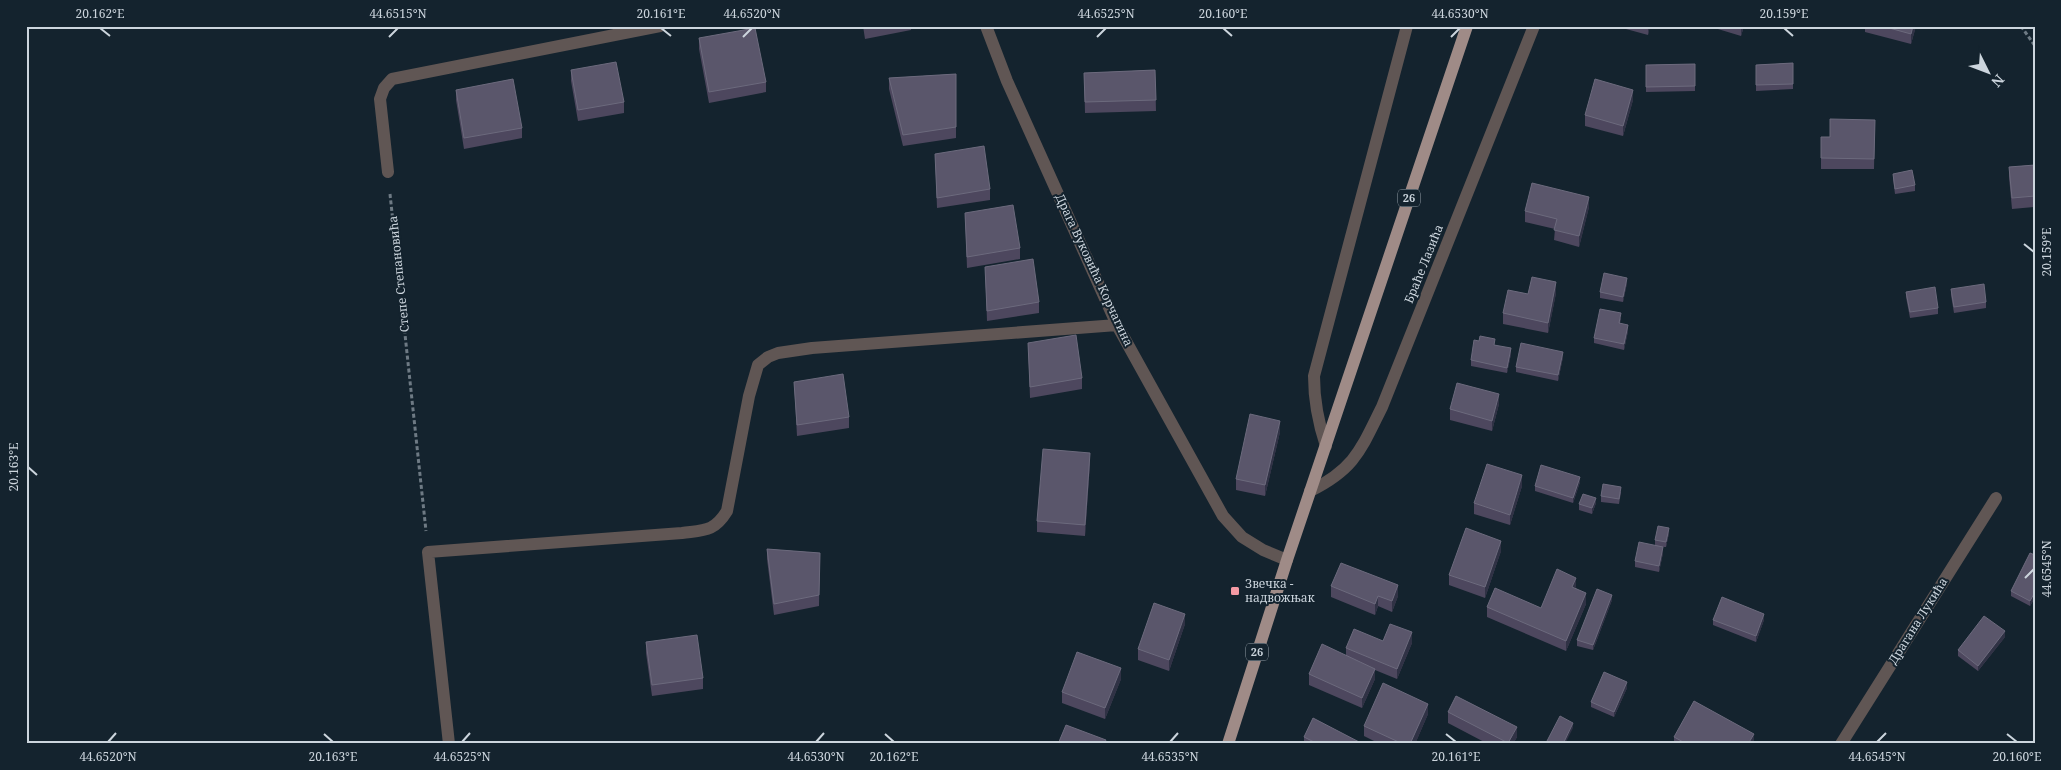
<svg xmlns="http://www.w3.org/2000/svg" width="2061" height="770" viewBox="0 0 2061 770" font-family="'Noto Serif',serif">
<rect width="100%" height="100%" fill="#14232e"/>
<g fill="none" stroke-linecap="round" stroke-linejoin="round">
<path stroke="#6e7a84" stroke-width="3" stroke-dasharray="4 2.5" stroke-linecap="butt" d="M2021,26L2035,46
M390,194L426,531"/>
<path stroke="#605654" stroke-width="12" d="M986,26L1007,81L1117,325L1223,516L1242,537L1263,550L1287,560
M388,172L380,99L384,88L392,79L660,26
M1326,446C1318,422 1314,401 1314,376L1407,26
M1310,491C1355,469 1361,449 1382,407L1534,26
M449,744L428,552L682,533C704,530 714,532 727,511L749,396L758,365L768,357L778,353L812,348L1117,325
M1841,744L1996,498"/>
<path stroke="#9f8b87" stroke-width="12" d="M1228,744L1287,560L1467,26"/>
</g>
<path fill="#4d475e" d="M863,26H911V30L865,39Z
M1615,26H1650L1648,35Z
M1708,26H1744L1741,36Z
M1865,26H1916L1911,44L1865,32Z
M699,38L766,82V92L709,103L699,49Z
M1793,63V89L1756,91V65Z
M1695,64V91L1646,92V65Z
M571,70L624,102V113L578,121L571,81Z
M1155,70L1156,111L1085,113L1084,73Z
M956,74V138L903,146L889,89V78Z
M456,90L522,128V138L464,149L456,100Z
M1633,100L1623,136L1585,126V115Z
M1875,120L1874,169H1821V137H1830Z
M935,154L990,189V200L937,208Z
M2035,165V207L2012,209L2009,177V167Z
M1893,174L1915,185V191L1895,194L1893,179Z
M1589,207L1579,247L1554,240L1555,229L1525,222V211Z
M965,213L1020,248V259L967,268Z
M985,267L1039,302V313L987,321Z
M1627,283L1623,302L1600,298V292Z
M1951,289L1986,302V308L1954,313L1951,295Z
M1906,292L1938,308V314L1910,318L1906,297Z
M1556,293L1548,333L1503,324V313L1528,294Z
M1621,318L1620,323L1628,331L1624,350L1594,343V338Z
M1028,343L1082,378V389L1030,398Z
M1495,345L1511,354L1507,373L1471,366V360Z
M1563,357L1558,381L1516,372V367Z
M794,382L849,417V428L797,436Z
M1499,404L1492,431L1450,420V409Z
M1280,432L1265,496L1236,490V479Z
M1090,463L1085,536L1037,532V521Z
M1580,482L1573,503L1535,491V486Z
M1522,486L1510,525L1474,514V503Z
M1621,492L1619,504L1601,502V496Z
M1596,503L1592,514L1579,510V504Z
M1669,533L1666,547H1661L1663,553L1659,572L1635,567V561L1655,546V540Z
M767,549L820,553L819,606L774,615L767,559Z
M1501,551L1485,598L1449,585V575Z
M2035,555V598L2030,606L2011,596V591Z
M1331,586L1398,596L1392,612L1378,606L1375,615L1331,597Z
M1576,588L1586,604L1566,651L1487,617V607L1541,608Z
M1612,600L1593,650L1577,646V640Z
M1713,620H1764L1756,642L1713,625Z
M1185,624L1169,671L1138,660V649Z
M2005,637L1978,671L1958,656V650Z
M1383,641L1412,643L1397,679L1375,670V679L1362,708L1309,685V674L1346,656V648Z
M646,642L703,678V689L652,696L646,653Z
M1121,679L1105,719L1062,703V692Z
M1627,688L1614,717L1591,707V702Z
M1448,712L1517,737L1513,744H1488L1448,723Z
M1428,714L1415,744H1380L1364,736V726Z
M1304,737L1363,744H1304Z
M1674,737L1754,744H1674Z"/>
<path fill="#303245" d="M1648,26H1650L1648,35Z
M1741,26H1744L1741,36Z
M1913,26H1916L1911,44V34Z
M1633,90V100L1623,136V126Z
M1589,197V207L1579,247V236Z
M1627,278V283L1623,302V297Z
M1556,282V293L1548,333V323Z
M1628,325V331L1624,350V344Z
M1511,348V354L1507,373V368Z
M1563,352V357L1558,381V375Z
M1499,394V404L1492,431V421Z
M1280,421V432L1265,496V485Z
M1090,453V463L1085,536V525Z
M1522,475V486L1510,525V515Z
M1580,477V482L1573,503V498Z
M1596,498V503L1592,514V508Z
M1669,528V533L1666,547V542Z
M1501,541V551L1485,598V587Z
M1663,547V553L1659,572V566Z
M1576,578V588L1572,587Z
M1398,585V596L1392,612V601Z
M2035,592V598L2030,606V601Z
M1586,593V604L1566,651V641Z
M1612,595V600L1593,650V645Z
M1378,596V606L1375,615V604Z
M1185,614V624L1169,671V660Z
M1764,614V620L1756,642V636Z
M2005,631V637L1978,671V666Z
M1412,632V643L1397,679V669Z
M1121,668V679L1105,719V708Z
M1375,669V679L1362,708V698Z
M1627,682V688L1614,717V712Z
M1428,704V714L1415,744H1410Z
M1573,723V728L1565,744H1563Z
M1517,727V737L1513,744H1508Z
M1754,734V744H1748Z"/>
<path fill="#5a566b" stroke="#6c6a7d" d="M865,26H876L865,28Z
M1882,26H1913L1911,34Z
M755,28L766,82L709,92L699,38Z
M616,62L624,102L578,110L571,70Z
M1793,63V84L1756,85V65Z
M1695,64V86L1646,87V65Z
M1155,70L1156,100L1085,102L1084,73Z
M956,74V127L903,135L889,78Z
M513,79L522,128L464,138L456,90Z
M1595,79L1633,90L1623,126L1585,115Z
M1830,119L1875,120L1874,159L1821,158V137H1830Z
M984,146L990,189L937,198L935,154Z
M2035,165V196L2012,198L2009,167Z
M1912,170L1915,185L1895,189L1893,174Z
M1532,183L1589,197L1579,236L1554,230L1557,219L1525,211Z
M1013,205L1020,248L967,257L965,213Z
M1033,259L1039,302L987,311L985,267Z
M1604,273L1627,278L1623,297L1600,292Z
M1532,277L1556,282L1548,323L1503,313L1508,290L1528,294Z
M1984,284L1986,302L1954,307L1951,289Z
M1935,287L1938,308L1910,312L1906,292Z
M1600,309L1621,313L1619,323L1628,325L1624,344L1594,338Z
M1076,335L1082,378L1030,387L1028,343Z
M1480,336L1495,339L1494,345L1511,348L1507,368L1471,360L1474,340L1479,341Z
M1521,343L1563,352L1558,375L1516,367Z
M843,374L849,417L797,425L794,382Z
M1457,383L1499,394L1492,421L1450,409Z
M1250,414L1280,421L1265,485L1236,479Z
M1043,449L1090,453L1085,525L1037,521Z
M1487,464L1522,475L1510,515L1474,503Z
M1541,465L1580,477L1573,498L1535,486Z
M1603,484L1621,487L1619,499L1601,496Z
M1583,494L1596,498L1592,508L1579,504Z
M1658,526L1669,528L1666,542L1655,540Z
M1466,528L1501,541L1485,587L1449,575Z
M1639,542L1663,547L1659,566L1635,561Z
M767,549L820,553L819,595L774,604Z
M2030,553L2035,555V592L2030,601L2011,591Z
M1341,563L1398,585L1392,601L1378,596L1375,604L1331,586Z
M1557,569L1576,578L1572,587L1586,593L1566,641L1487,607L1495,588L1541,608Z
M1597,589L1612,595L1593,645L1577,640Z
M1722,597L1764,614L1756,636L1713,620Z
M1154,603L1185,614L1169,660L1138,649Z
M1984,616L2005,631L1978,666L1958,650Z
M1390,624L1412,632L1397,669L1346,648L1354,629L1383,641Z
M697,635L703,678L652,685L646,642Z
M1322,644L1375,669L1362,698L1309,674Z
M1077,652L1121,668L1105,708L1062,692Z
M1604,672L1627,682L1614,712L1591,702Z
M1383,683L1428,704L1410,744H1403L1364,726Z
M1456,696L1517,727L1508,743L1448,712Z
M1694,701L1754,734L1748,744H1687L1674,737Z
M1560,716L1573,723L1563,744H1552L1547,741Z
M1313,718L1363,744H1318L1304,737Z
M1066,725L1106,740L1104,744H1058Z"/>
<path fill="none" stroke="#ccd5dd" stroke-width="2" d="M100,28L110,36M661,28L671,36M1223,28L1232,36M1784,28L1793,36M389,37L398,28M743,37L752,28M1097,37L1106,28M1451,37L1460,28M2024,244L2034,252M28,467L37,475M2025,578L2034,569M324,734L333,742M885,734L894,742M1446,734L1456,742M2007,734L2017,742M108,742L116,733M462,742L470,733M816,742L824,733M1170,742L1178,733M1877,742L1886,733"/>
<rect fill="#f49aa4" stroke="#14232e" stroke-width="2" x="1230" y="586" width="10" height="10" rx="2.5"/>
<g text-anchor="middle" stroke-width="4" stroke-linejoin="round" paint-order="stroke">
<g fill="#14232e" stroke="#95a0a8" stroke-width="1">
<rect x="1398" y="189.5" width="22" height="17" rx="4"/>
<rect x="1246" y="643.5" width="22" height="17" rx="4"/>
</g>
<g font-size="11" font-weight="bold" fill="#ccd5dd">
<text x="1409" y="202">26</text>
<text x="1257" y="656">26</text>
</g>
<g font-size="12" fill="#ccd5dd" stroke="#14232e">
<text transform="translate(1424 264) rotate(-68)" y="4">Браће Лазића</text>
<text transform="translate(1094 270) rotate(65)" y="4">Драга Вуковића Корчагина</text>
<text transform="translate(399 274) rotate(-96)" y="4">Степе Степановића</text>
<text transform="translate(1918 621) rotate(-58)" y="4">Драгана Лукића</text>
</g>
<g font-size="12" fill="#ccd5dd" stroke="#14232e" text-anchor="start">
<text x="1245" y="588">Звечка -<tspan x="1245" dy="14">надвожњак</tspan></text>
</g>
</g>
<rect width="2061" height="770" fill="none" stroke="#14232e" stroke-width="55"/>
<g transform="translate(1988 72) rotate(132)" stroke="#14232e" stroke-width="4" paint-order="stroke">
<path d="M0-4L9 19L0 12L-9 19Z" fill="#ccd5dd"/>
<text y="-8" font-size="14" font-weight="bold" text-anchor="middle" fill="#ccd5dd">N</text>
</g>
<rect x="28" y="28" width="2006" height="714" fill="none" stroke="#ccd5dd" stroke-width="2"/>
<g font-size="12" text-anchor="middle" fill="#ccd5dd">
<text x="100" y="18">20.162°E</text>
<text x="398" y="18">44.6515°N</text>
<text x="661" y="18">20.161°E</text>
<text x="752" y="18">44.6520°N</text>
<text x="1106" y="18">44.6525°N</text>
<text x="1223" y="18">20.160°E</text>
<text x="1460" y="18">44.6530°N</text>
<text x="1784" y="18">20.159°E</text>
<text transform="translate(2047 252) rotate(-90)" y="4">20.159°E</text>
<text transform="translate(14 467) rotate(-90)" y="4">20.163°E</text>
<text transform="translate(2047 569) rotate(-90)" y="4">44.6545°N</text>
<text x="108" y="761">44.6520°N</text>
<text x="333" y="761">20.163°E</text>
<text x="462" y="761">44.6525°N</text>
<text x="816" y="761">44.6530°N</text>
<text x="894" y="761">20.162°E</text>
<text x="1170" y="761">44.6535°N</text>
<text x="1456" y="761">20.161°E</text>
<text x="1877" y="761">44.6545°N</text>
<text x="2017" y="761">20.160°E</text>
</g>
</svg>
